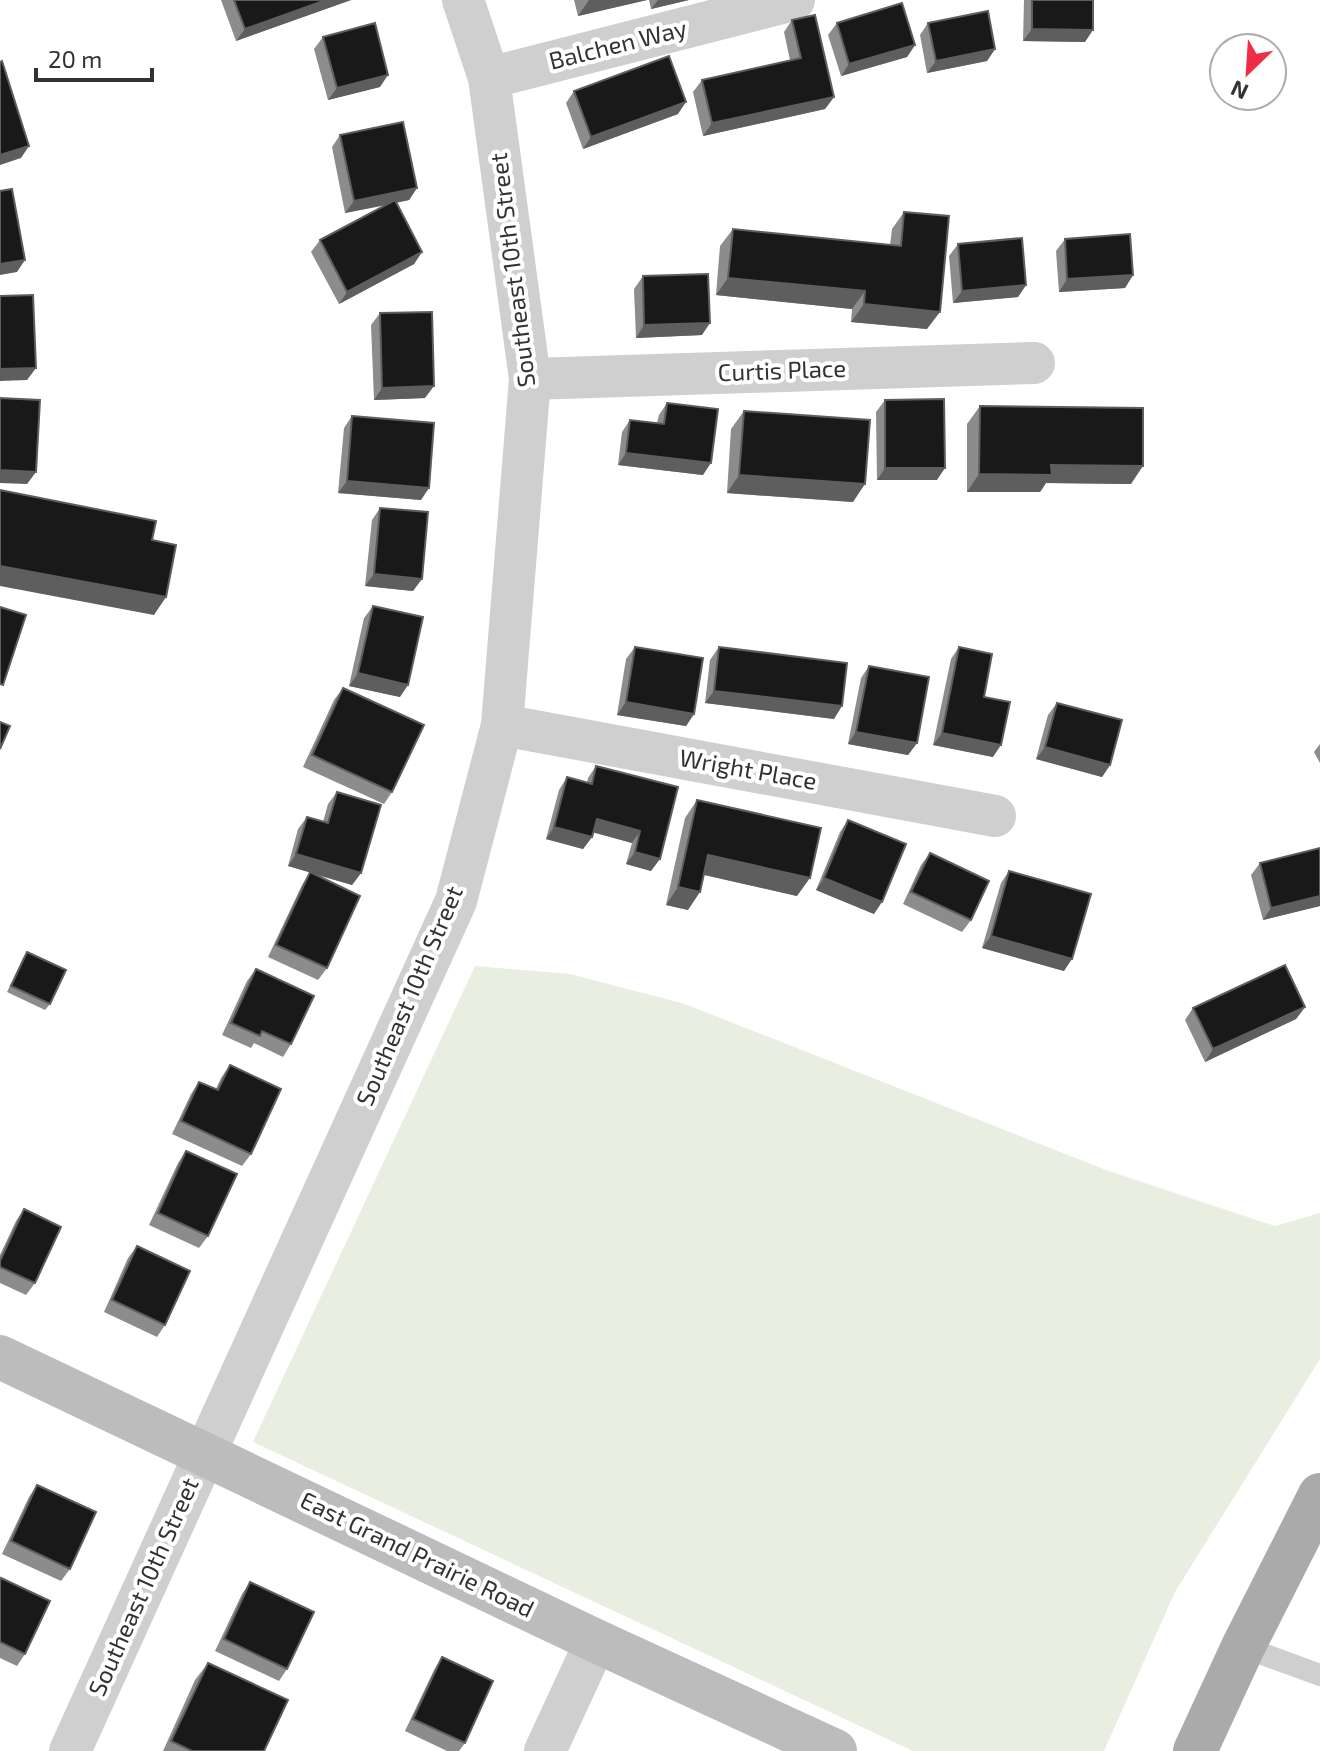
<svg xmlns="http://www.w3.org/2000/svg" width="1320" height="1751" viewBox="0 0 1320 1751" font-family="'Exo 2',sans-serif">
<rect width="100%" height="100%" fill="#fff"/>
<path fill="#e9efe0" d="M475,966L570,974L685,1004L1106,1170L1275,1226L1320,1213V1359L1175,1592L1104,1751H913L253,1442Z"/>
<g fill="none" stroke-linecap="round" stroke-linejoin="round">
<path stroke="#cfcfcf" stroke-width="22" d="M1243,1647L1320,1675"/>
<path stroke="#cfcfcf" stroke-width="42" d="M489,78L794,0
M530,379L1034,363
M502,725L995,816
M70,1751L456,901L502,725L530,379L489,78L463,0
M545,1751L596,1641"/>
<path stroke="#bcbcbc" stroke-width="44" d="M0,1357L596,1641L835,1751"/>
<path stroke="#aaa" stroke-width="44" d="M1195,1751L1243,1647L1320,1495"/>
</g>
<path fill="#8c8c8c" d="M221,0H351L236,41Z
M574,0H647L578,16Z
M649,0H689L651,9Z
M1024,0H1093L1085,42L1023,41Z
M792,20L834,97L825,109L703,136L693,92L702,80L790,60L784,32Z
M837,23L915,45L907,57L841,76L828,35Z
M928,23L995,49L987,61L927,73L920,35Z
M323,37L380,87L328,100L314,49Z
M574,91L678,114L583,149L566,103Z
M340,135L417,188L409,200L396,203L422,252L414,264L339,304L311,252L320,240L387,205L345,213L332,147Z
M904,212L927,329L851,322L852,309L716,295L720,246L733,229L890,245L892,229Z
M1065,239L1133,275L1125,288L1059,292L1056,251Z
M958,244L1026,285L1018,297L953,303L949,256Z
M643,276L702,335L636,338L634,289Z
M380,313L425,398L374,400L371,325Z
M885,400L937,480H877L876,412Z
M667,403L703,475L618,465L622,432L630,420L657,423L659,415Z
M980,406L1131,484L1046,483L1040,492H967V424Z
M744,411L853,502L727,493L731,429Z
M352,416L421,500L338,493L344,428Z
M380,508L413,591L365,586L372,520Z
M373,606L400,697L349,686L364,618Z
M635,647L694,714L686,726L617,715L626,659Z
M719,647L834,719L705,703L710,660Z
M959,647L984,697L993,757L933,745L951,659Z
M869,666L917,743L908,755L848,744L861,678Z
M343,688L392,792L384,804L303,767L334,700Z
M1057,703L1110,765L1102,777L1036,759L1048,715Z
M1320,744V763L1314,752Z
M596,766L678,787L651,871L626,864L632,843L593,832L592,837L583,849L546,839L559,790L567,777L587,783L588,778Z
M337,792L361,873L352,885L310,873L327,968L318,980L268,957L302,885L310,872L288,866L298,829L307,817L323,822L328,804Z
M697,800L797,896L704,875L688,910L666,905L685,818Z
M848,820L874,914L816,890L840,832Z
M1320,848V906L1263,920L1251,875L1260,863Z
M930,853L971,920L962,932L903,904L921,865Z
M1009,871L1064,971L982,948L1001,883Z
M27,952L50,1004L45,1010L7,992L23,958Z
M256,969L291,1044L283,1057L254,1043L251,1048L222,1035L247,981Z
M1305,1007L1296,1019L1205,1062L1185,1020L1193,1008Z
M230,1065L251,1154L242,1166L172,1134L191,1094L199,1082L216,1089L221,1078Z
M186,1151L208,1236L199,1248L149,1225L178,1163Z
M24,1209L35,1283L26,1295L0,1283V1255L16,1221Z
M137,1246L165,1325L157,1337L104,1312L128,1258Z
M37,1485L70,1569L61,1581L2,1554L29,1497Z
M0,1580L25,1654L17,1666L0,1658Z
M250,1582L287,1669L279,1681L215,1651L242,1594Z
M442,1657L465,1743L459,1751H447L405,1731L434,1670Z
M208,1663L264,1751H163L195,1680Z"/>
<path fill="#5e5e5e" d="M326,0H351L236,41L245,29Z
M589,0H647L578,16Z
M658,0H689L651,9Z
M1032,29L1093,30L1085,42L1023,41Z
M915,45L907,57L841,76L849,64Z
M995,49L987,61L927,73L936,61Z
M388,75L380,87L328,100L337,88Z
M834,97L825,109L703,136L712,123Z
M686,102L678,114L583,149L591,137Z
M29,146L21,158L0,165V155Z
M417,188L409,200L345,213L354,201Z
M422,252L414,264L339,304L347,292Z
M25,260L17,272L0,275V264Z
M1133,275L1125,288L1059,292L1067,279Z
M728,278L865,291L852,309L716,295Z
M1026,285L1018,297L953,303L962,291Z
M864,304L940,312L927,329L851,322Z
M710,323L702,335L636,338L644,325Z
M36,368L27,380L0,381V369Z
M434,386L425,398L374,400L382,388Z
M626,453L711,463L703,475L618,465Z
M1051,465L1143,466L1131,484L1046,483L1040,492H967L979,474Z
M885,468H945L937,480H877Z
M0,470L36,472L27,484L0,483Z
M739,475L865,484L853,502L727,493Z
M347,481L429,488L421,500L338,493Z
M0,566L166,597L154,615L0,586Z
M374,574L422,579L413,591L365,586Z
M358,673L408,685L400,697L349,686Z
M714,691L842,706L834,719L705,703Z
M626,702L694,714L686,726L617,715Z
M856,732L917,743L908,755L848,744Z
M942,733L1001,745L993,757L933,745Z
M1045,747L1110,765L1102,777L1036,759Z
M597,819L640,831L632,843L588,831Z
M554,827L592,837L583,849L546,839Z
M635,852L660,859L651,871L626,864Z
M296,854L361,873L352,885L288,866Z
M708,855L810,878L797,896L696,873Z
M824,878L882,902L874,914L816,890Z
M678,887L700,892L688,910L666,905Z
M1320,896V906L1263,920L1271,908Z
M991,936L1072,959L1064,971L982,948Z
M1305,1007L1296,1019L1205,1062L1213,1049Z"/>
<path fill="#191919" stroke="#5e5e5e" stroke-width="2" d="M234,0H326L245,29Z
M1032,0H1093V30L1032,29Z
M902,3L915,45L849,64L837,23Z
M988,11L995,49L936,61L928,23Z
M815,15L834,97L712,123L702,80L801,58L792,20Z
M375,23L388,75L337,88L323,37Z
M669,56L686,102L591,137L574,91Z
M2,61L29,146L0,155V62Z
M403,122L417,188L354,201L340,135Z
M12,189L25,260L0,264V191Z
M395,200L422,252L347,292L320,240Z
M904,212L949,216L940,312L864,304L865,291L728,278L733,229L901,246Z
M1130,234L1133,275L1067,279L1065,239Z
M1022,238L1026,285L962,291L958,244Z
M708,274L710,323L644,325L643,276Z
M33,295L36,368L0,369V296Z
M432,312L434,386L382,388L380,313Z
M0,398L40,400L36,472L0,470Z
M944,399L945,468H885V400Z
M667,403L718,409L711,463L626,453L630,420L664,424Z
M980,406L1143,408V466L1051,465L1052,475L979,474Z
M744,411L870,420L865,484L739,475Z
M352,416L434,423L429,488L347,481Z
M0,490L156,521L152,540L176,545L166,597L0,566Z
M380,508L428,512L422,579L374,574Z
M373,606L423,617L408,685L358,673Z
M0,607L26,615L3,685L0,684Z
M635,647L703,658L694,714L626,702Z
M719,647L847,663L842,706L714,691Z
M959,647L992,654L984,697L1010,702L1001,745L942,733Z
M869,666L929,677L917,743L856,732Z
M343,688L424,725L392,792L312,755Z
M1057,703L1122,720L1110,765L1045,747Z
M0,722L10,726L0,749Z
M596,766L678,787L660,859L635,852L640,831L597,819L592,837L554,827L567,777L592,784Z
M337,792L381,805L361,873L296,854L307,817L328,823Z
M697,800L821,828L810,878L708,855L700,892L678,887Z
M848,820L906,844L882,902L824,878Z
M1320,848V896L1271,908L1260,863Z
M930,853L989,881L971,920L911,892Z
M1009,871L1091,894L1072,959L991,936Z
M310,872L360,896L327,968L276,945Z
M27,952L66,970L50,1004L11,986Z
M1285,965L1305,1007L1213,1049L1193,1008Z
M256,969L314,996L291,1044L262,1031L260,1036L231,1023Z
M230,1065L281,1089L251,1154L181,1121L199,1082L218,1090Z
M186,1151L237,1174L208,1236L158,1213Z
M24,1209L61,1227L35,1283L0,1267V1261Z
M137,1246L190,1271L165,1325L112,1300Z
M37,1485L96,1512L70,1569L11,1541Z
M1,1578L50,1601L25,1654L0,1642V1581Z
M250,1582L314,1612L287,1669L224,1639Z
M442,1657L493,1681L465,1743L413,1719Z
M208,1663L288,1700L264,1751H192L171,1741Z"/>
<g text-anchor="middle" stroke-width="8" stroke-linejoin="round" paint-order="stroke">
<g font-size="24" fill="#323232" stroke="#fff">
<text transform="translate(618 45) rotate(-14)" y="8">Balchen Way</text>
<text transform="translate(513 270) rotate(-97)" y="8">Southeast 10th Street</text>
<text transform="translate(782 371) rotate(-2)" y="8">Curtis Place</text>
<text transform="translate(748 770) rotate(10)" y="8">Wright Place</text>
<text transform="translate(410 996) rotate(-67)" y="8">Southeast 10th Street</text>
<text transform="translate(417 1555) rotate(26)" y="8">East Grand Prairie Road</text>
<text transform="translate(144 1587) rotate(-66)" y="8">Southeast 10th Street</text>
</g>
</g>
<g transform="translate(1248 72) rotate(205)"><circle r="38" fill="#ffffff" stroke="#adadad" stroke-width="2"/>
<path d="M0-6L14 30L0 20L-14 30Z" fill="#ef2e46"/>
<text y="-12" font-size="22" font-weight="bold" text-anchor="middle" fill="#323232">N</text>
</g>
<path d="M36 68v12h116v-12" fill="none" stroke="#323232" stroke-width="4"/>
<text x="48" y="68" font-size="24" fill="#323232" stroke="#ffffff" stroke-width="6" paint-order="stroke">20 m</text>
</svg>
